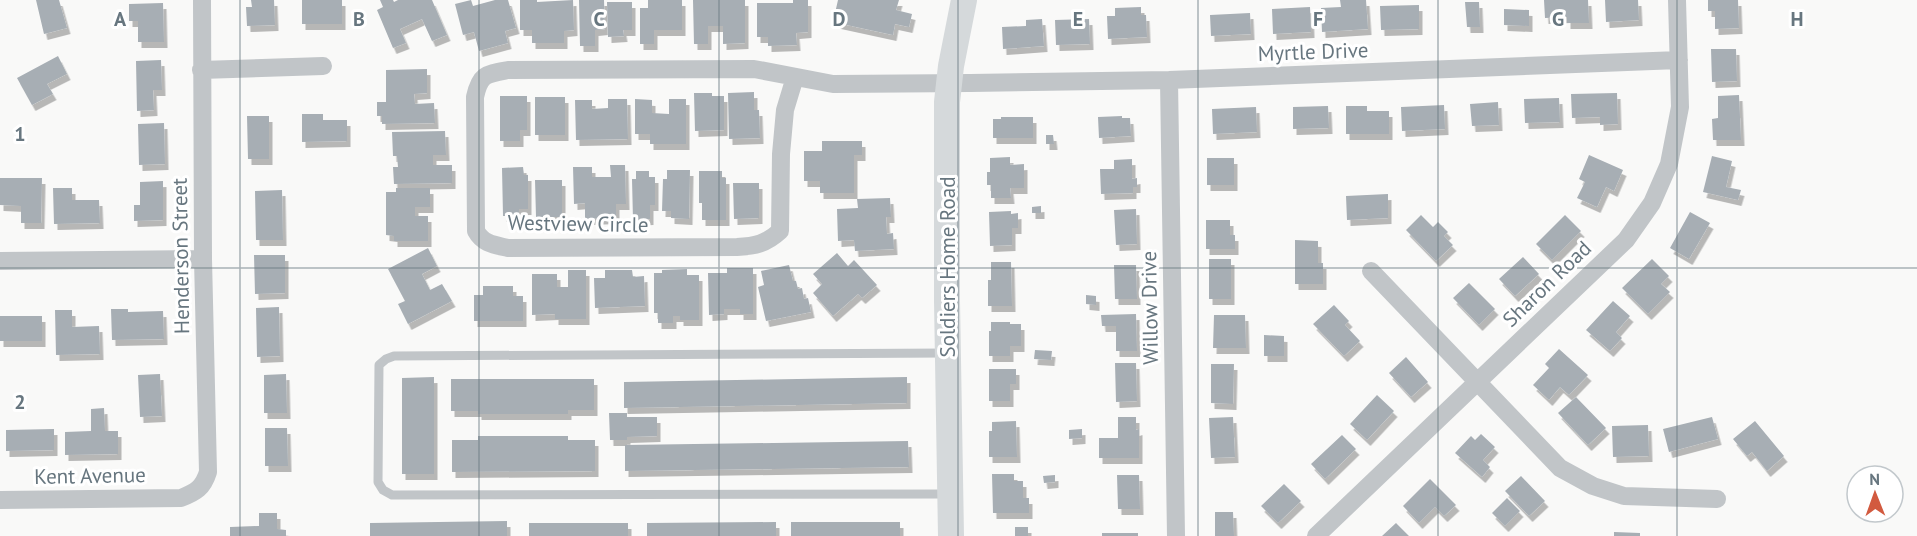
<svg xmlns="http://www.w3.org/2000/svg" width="1917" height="536" viewBox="0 0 1917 536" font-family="'PT Sans',sans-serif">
<defs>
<filter id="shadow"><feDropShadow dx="3.5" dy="6" stdDeviation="0" flood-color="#0004"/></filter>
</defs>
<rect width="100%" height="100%" fill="#f9f9f8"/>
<path fill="#a7aeb4" filter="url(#shadow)" d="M36,0H59L67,28L44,34Z
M251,0H274L275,25L247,26L246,7H252Z
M302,0H342V24H302Z
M380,0H393L394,2L398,0H432L447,35L432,41L422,19L400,29L406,43L393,48L377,10L383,7Z
M471,0L473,6L495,0H508L516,28L505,31L508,43L479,51L474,32L463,35L455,4Z
M520,0H537V2L573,0L574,30L564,31V43H532V30H520Z
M579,0H604L605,29L595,30V46H580Z
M648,0H682V30H654V44H640V8H648Z
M693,0H745V43L723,44V26H708V44H694Z
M793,0H808V32L796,33L797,45L768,46V37H757V3H793Z
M838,0H899L896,10L912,14L909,27L895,24L893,35L833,22Z
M1340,0H1366L1368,29L1322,32L1321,8L1341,7Z
M1544,0H1588L1589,23H1567V17L1545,18Z
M1605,0H1638L1639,20L1606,22Z
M1708,0H1738L1739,28L1715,29V11H1708Z
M607,2H632V30H623L624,36L608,37Z
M1465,2H1479L1480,27H1467Z
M163,3L164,42H138V21H129V4Z
M1419,5V29L1381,30L1380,6Z
M1141,7V15H1146L1147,37L1108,39L1107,16H1115V8Z
M1310,7L1311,32L1273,34L1272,9Z
M1504,9L1529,10V26L1504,25Z
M1250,13L1251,34L1211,36L1210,15Z
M1042,19L1044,46L1003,49L1002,27L1026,26V20Z
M1089,19L1090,44L1056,45L1055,20Z
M1711,49H1736L1737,81L1712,82Z
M58,56L67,74L47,84L53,94L32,105L17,78Z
M161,60L162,90H153L154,110L137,111L136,61Z
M427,69V93L414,94L415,104L434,103L435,123L382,124V116H377V102H386V70Z
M754,92V110H759L760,138L729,139L728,93Z
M694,93H712V96H724V130L695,131Z
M1617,93L1618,124L1600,125V117L1572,118L1571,94Z
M1739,95L1741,140H1713L1712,119L1718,118V96Z
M500,96H527V130H520V141H500Z
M535,97H565V135H535Z
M1559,98L1560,122L1525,123L1524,99Z
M608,99H627L628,139L576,140L575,100H592V109L608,108Z
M635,99L652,100V113L669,114V99H686V144H650V134H635Z
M1498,102L1499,125L1472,126L1470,104Z
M1444,105L1445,129L1402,131L1401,107Z
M1328,106L1329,128L1293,129V107Z
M1346,106H1367V111H1389V134H1346Z
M1256,107L1257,132L1213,134L1212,109Z
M302,114H323V120H347V141L302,142Z
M247,116H269V159H248Z
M1122,116V118H1130L1131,136L1099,138L1098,117Z
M1001,117H1033V138H993V119H1001Z
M164,123L165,164L139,165L138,124Z
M445,131L446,155H433V165H452V183L394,184L393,167H398L397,156H393L392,132Z
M1046,135H1053L1054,144H1046Z
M822,141H862V155H854V193H820V181H804V151H822Z
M1589,155L1623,170L1614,191L1606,187L1597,207L1577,198L1585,182L1579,179Z
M1712,156L1732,161L1726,187L1741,190L1738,200L1703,192Z
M1010,157V165L1024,164V188H1010L1011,198H991V185H987V172H990V158Z
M1207,158H1234V185H1207Z
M1132,159V179L1137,178V187H1133V193L1101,194L1100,169H1114V160Z
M610,165H625L626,204H616V218L585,219V203L574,204L573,167H592V177H611Z
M523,167L524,175H528V209H519V216H503L502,168Z
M667,170H690L689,219L671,218V211H662L663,179H667Z
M636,171H649V177H655V205H650V219L633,220L632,179H636Z
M699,171H722V178H726V220H702V203H699Z
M0,178H42L41,223H21V206L0,205Z
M535,180H562V217H536Z
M163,181V220L134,221V205H140V182Z
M733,183H759V218L734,219Z
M53,188H72V200H99L100,223L54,224Z
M396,188H430V207H415V216H428V241H394V236L386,235V192H396Z
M282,190L283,240H256L255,191Z
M1388,194V218L1347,220L1346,196Z
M890,198L891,217H886L887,234L893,233L894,249L855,251L854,240L838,241L837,209L858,208L857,199Z
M1041,206V213H1032V207Z
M1136,209L1137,244L1116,245L1114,210Z
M1011,211V214L1018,213V228H1012V245L990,246L989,212Z
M1690,212L1710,223L1689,259L1670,248Z
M1421,215L1433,227L1438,222L1448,232L1444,236L1453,245L1436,261L1406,230Z
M1565,215L1581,231L1552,260L1536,244Z
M1206,220H1230V235H1235V249H1206Z
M1295,240L1318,241V263H1323V284H1295Z
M428,248L437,266L422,274L430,290L442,284L452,301L408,324L398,304L405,301L388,269Z
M837,253L848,266L854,260L877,285L862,298L858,294L833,316L813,293L822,284L813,274Z
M254,255H285V293L255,294Z
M1523,257L1539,274L1515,296L1499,279Z
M1209,259H1231V299H1209Z
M1652,259L1669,276L1661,284L1670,292L1648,314L1622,288Z
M991,262H1011L1012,306H988V280H991Z
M789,265L793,281H796L798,289L802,288L804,299L808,298L811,312L766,321L758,287L764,285L761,271Z
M1114,265H1136L1137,299H1115Z
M727,268H753V314H740V309H724V314L709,315L708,273H727Z
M687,269V275H699V320H680V316H673V323H658V313H654V273H662V270Z
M568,270H586V319H555V314L532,315V274H557V287H568Z
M605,270H632L633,277L644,276L645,306L595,308L594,278H605Z
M1469,283L1495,309L1479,325L1453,298Z
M483,286H513V296H523V321H474V295H483Z
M1086,295L1096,296V305L1086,304Z
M1613,301L1630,316L1616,332L1622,338L1610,351L1586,330Z
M1334,305L1349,321L1345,325L1360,341L1344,356L1313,324Z
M279,307L280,356L257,357L256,308Z
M111,309H128V312L163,311L164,339L112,340Z
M55,310H72V327L99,326L100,354L56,355Z
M1136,314L1137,351H1116V326H1102L1101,315Z
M1214,315H1245L1246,348H1213Z
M0,316H42V341H0Z
M991,322H1010V324H1021V346H1010V356H989V331H991Z
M1264,335L1284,336V356H1264Z
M1559,349L1588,375L1569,395L1560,387L1549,400L1533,385L1549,368L1545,364Z
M1035,350L1052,351L1051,360L1034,359Z
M1406,357L1428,382L1411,397L1389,373Z
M1115,363H1136L1137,401L1116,402Z
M1211,364H1234L1233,404L1211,403Z
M989,369H1016V384H1010V401H989Z
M160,374L162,416L140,417L138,375Z
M286,374L287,413H264V375Z
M434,377V474H402V378Z
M907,377V403L624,408V382Z
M451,379H594V410H568V414H478V411H451Z
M1377,395L1394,411L1367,440L1350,424Z
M1576,397L1606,428L1588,445L1558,413Z
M104,408L105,431H118V454L65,455V432L91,431V409Z
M609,413H627V417H657V436L627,437V440H610Z
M1118,417H1136V430L1139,429V458H1099V438H1118Z
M1233,417L1235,457L1211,458L1209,418Z
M1712,417L1718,439L1669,452L1663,429Z
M1016,421L1017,457H989V431H992V422Z
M1755,421L1784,456L1767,471L1752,452L1747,456L1733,439Z
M1648,425L1649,456L1613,457L1612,426Z
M265,428H287L288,466H265Z
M54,429V450L6,451V430Z
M1082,429V438L1069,439V430Z
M1481,434L1495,447L1483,460L1490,467L1482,477L1455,453L1471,436L1475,440Z
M1342,435L1356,449L1325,479L1311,464Z
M478,436H568V440H595V471L452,472V440H478Z
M908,441L909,467L625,471V445Z
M992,474H1014V481H1023V498H1029V513H993Z
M1055,475V482L1044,483L1043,476Z
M1117,475H1139L1140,509H1118Z
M1521,476L1545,501L1529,516L1505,491Z
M1430,479L1456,505L1444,516L1435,507L1419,523L1403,506Z
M1284,484L1301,501L1278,523L1261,506Z
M1507,498L1520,511L1505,526L1492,513Z
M1215,512H1233L1234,536H1215Z
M259,513H277V529L286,530V536H230V527L259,526Z
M507,521V536H370V523Z
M776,522V536H647V523Z
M791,522H900V536H791Z
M529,523H628V536H529Z
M1396,523L1409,536H1382Z
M1015,527H1028V536H1015Z
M1614,532L1640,533V536H1614Z
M1102,533H1138V536H1102Z"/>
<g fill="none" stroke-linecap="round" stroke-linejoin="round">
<path stroke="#c1c5c8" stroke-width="9" d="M948,353L394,356L386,359L379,365L378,482L383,490L392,495L948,494"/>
<path stroke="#c1c5c8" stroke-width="18" d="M201,70L323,66
M795,77L785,110L781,154L780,231C766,244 755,246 737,247L508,248C495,245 483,244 476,231L475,97C480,74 486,74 508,70L754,69L833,84L970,83L1169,80L1679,60
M1169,80L1176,536
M0,261L203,259
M1371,271L1560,468L1593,486L1624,496L1717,499
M0,500L181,498C196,492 203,488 208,472L203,259L202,0
M1316,536L1626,240L1652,203L1669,164L1680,107L1677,0"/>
<path stroke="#d5d9db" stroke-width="26" d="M951,536L947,301V102L951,66L964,0"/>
</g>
<path fill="none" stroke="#67767f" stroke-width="1.5" stroke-opacity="0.55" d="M240,0V536M479,0V536M719,0V536M958,0V536M1198,0V536M1438,0V536M1677,0V536M0,268H1917"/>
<g text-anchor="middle" stroke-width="6" stroke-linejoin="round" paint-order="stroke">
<g font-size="21" fill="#67767f" stroke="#fff">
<text transform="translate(1313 52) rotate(-2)" y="7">Myrtle Drive</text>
<text transform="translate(578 224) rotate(1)" y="7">Westview Circle</text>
<text transform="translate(181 256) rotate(-91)" y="7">Henderson Street</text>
<text transform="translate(948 267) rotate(-90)" y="7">Soldiers Home Road</text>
<text transform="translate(1547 284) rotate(-44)" y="7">Sharon Road</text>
<text transform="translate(1150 308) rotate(-91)" y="7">Willow Drive</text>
<text transform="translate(90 476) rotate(-1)" y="7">Kent Avenue</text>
</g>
</g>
<g font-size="20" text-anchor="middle" font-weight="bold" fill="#67767f" stroke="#fff" stroke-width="6" stroke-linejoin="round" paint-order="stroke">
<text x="120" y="26">A</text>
<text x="359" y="26">B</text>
<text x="599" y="26">C</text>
<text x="839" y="26">D</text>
<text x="1078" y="26">E</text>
<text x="1318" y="26">F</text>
<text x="1558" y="26">G</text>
<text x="1797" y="26">H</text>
<text x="20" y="141">1</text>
<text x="20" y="409">2</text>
</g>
<g transform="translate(1875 494) rotate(359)"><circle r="28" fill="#ffffff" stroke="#c2c8cc" stroke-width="1.5"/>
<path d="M0-4.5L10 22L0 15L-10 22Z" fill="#d25a3f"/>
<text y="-9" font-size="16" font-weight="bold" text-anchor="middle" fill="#67767f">N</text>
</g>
</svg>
